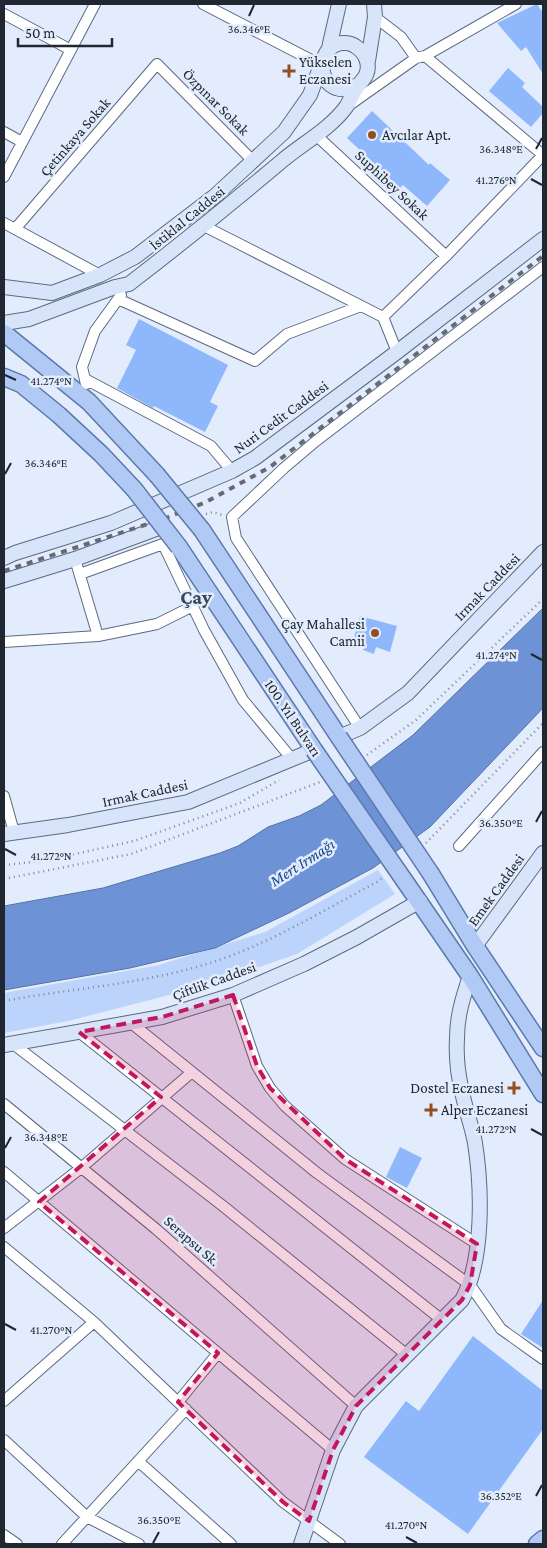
<svg xmlns="http://www.w3.org/2000/svg" width="547" height="1548" viewBox="0 0 547 1548" font-family="'Crimson Pro',serif">
<rect width="100%" height="100%" fill="#e2ecfc"/>
<path fill="#bcd3fb" d="M378,870L395,894L297,954L204,986L68,1021L4,1033V993L159,965L265,932Z"/>
<path fill="#6d93d6" stroke="#5673a4" d="M543,608V708L430,827L373,868L289,913L215,948L130,968L4,990V906L103,888L220,853L238,846L268,827L299,816L321,805L413,735Z"/>
<path fill="#8fb7fc" d="M537,4L543,13V74L526,47L521,51L497,23Z
M508,68L525,83L522,87L543,107V113L531,127L489,91Z
M372,111L429,165L430,163L450,180L427,206L403,185L400,188L347,138Z
M139,319L228,365L210,402L218,406L205,432L154,406L153,408L117,388L136,350L126,345Z
M360,616L397,626L390,652L376,647L374,654L363,650L365,644L353,641Z
M400,1147L422,1158L407,1188L386,1177Z
M543,1300V1348L521,1334Z
M473,1336L543,1391V1429L468,1534L364,1457L406,1401L419,1411Z"/>
<g fill="none" stroke-linecap="round" stroke-linejoin="round">
<defs>
<path id="street" d="M203,4L321,65
M4,14L71,50
M375,17L401,37L416,58
M425,56L543,155
M348,106L416,58L425,56L516,4
M4,132L22,142
M317,136L446,256
M4,177L95,4
M4,223L100,275
M204,226L383,317L397,352
M15,229L157,64L253,161
M118,299L255,361L287,334L361,306
M383,317L446,256L543,155
M85,379L211,446L232,471
M86,384L82,367L95,331L121,295
M75,559L98,636
M80,574L163,544L204,630L243,700L292,759
M4,642L98,636L157,624L193,606
M360,728L236,538L232,517L284,468L316,441L543,267
M4,796L14,832
M459,846L543,752
M233,995L257,1066L270,1088L285,1106L345,1159L477,1244
M130,1022L317,1173L470,1285L501,1329L543,1359
M79,1032L442,1320
M12,1043L223,1206L407,1355
M4,1104L156,1229L356,1406
M4,1172L218,1353
M4,1228L81,1168L192,1072
M4,1247L94,1322L283,1502L340,1544
M4,1401L94,1322
M178,1402L218,1353L333,1450
M4,1440L87,1517L139,1544
M138,1461L231,1544
M4,1535L17,1544
M62,1544L186,1409"/>
<path id="secondary" d="M329,48L339,4
M368,61L375,17L374,4
M4,287L52,293L100,275L135,257L216,195L284,132L310,95L321,65
M4,323L29,319L115,287L129,284C181,244 232,203 283,160C302,144 331,128 346,107C350,101 353,93 357,87C360,83 364,79 366,75C371,64 365,52 355,46C351,43 343,42 337,44C313,54 320,93 347,89C351,88 355,86 358,85
M4,558L15,553L111,523L232,471L255,458L397,352L543,239
M4,581L75,559L156,529
M339,737L360,728L408,693L543,552
M4,834L68,825L188,802L314,750
M475,946L543,853
M4,1045L162,1017L233,995L304,964L357,937L420,901
M301,1544L333,1450L356,1406L462,1300C484,1260 482,1188 475,1143C472,1126 465,1109 462,1091C458,1075 456,1055 457,1038C457,1016 463,997 470,976"/>
<path id="primary" d="M4,333L89,402L157,475
M4,377L21,384L59,415L101,454L134,489
M202,530L339,737
M179,547L314,750
M431,874L475,946L543,1048
M404,880L470,976L543,1094
M537,1544L543,1539"/>
</defs>
<use href="#street" stroke="#5c6a81" stroke-width="12"/>
<use href="#secondary" stroke="#5c6a81" stroke-width="16"/>
<use href="#primary" stroke="#5c79ac" stroke-width="19"/>
<path stroke="#818996" stroke-width="2.5" stroke-dasharray="1 4" stroke-linecap="butt" d="M206,514L213,512L222,515
M367,755L416,720L543,599
M426,843L543,723
M4,865L43,861L134,841L240,803L279,780
M4,879L131,854L320,782
M4,1001C73,988 146,984 213,962C271,943 324,910 377,882L384,876"/>
<use href="#street" stroke="#fff" stroke-width="10"/>
<use href="#secondary" stroke="#d8e4fa" stroke-width="14"/>
<use href="#primary" stroke="#b0c9f5" stroke-width="16"/>
<path stroke="#646b77" stroke-width="4" stroke-dasharray="6 6" stroke-linecap="butt" d="M4,571L166,518L206,502L270,467L543,256"/>
<defs>
<path id="primary-bridge" d="M157,475L202,530
M134,489L179,547
M339,737L431,874
M314,750L404,880"/>
</defs>
<use href="#primary-bridge" stroke="#5c79ac" stroke-width="19" stroke-linecap="butt"/>
<use href="#primary-bridge" stroke="#b0c9f5" stroke-width="16"/>
</g>
<path fill="#c2185b" fill-opacity="0.2" stroke="#c2185b" stroke-width="4" stroke-dasharray="10 6" stroke-linejoin="round" d="M233,995L257,1066L270,1088L345,1159L477,1244L470,1285L462,1300L356,1406L333,1450L309,1521L283,1502L178,1402L218,1353L39,1202L161,1097L79,1032L162,1017Z"/>
<path fill="none" stroke="#212731" stroke-width="2" d="M249,16L254,5M536,149L542,138M531,179L542,185M5,375L16,380M5,474L11,463M531,654L542,660M536,822L542,811M5,849L16,855M531,1129L542,1135M5,1148L11,1137M5,1324L16,1330M536,1496L542,1485M406,1537L417,1543M153,1543L159,1532"/>
<g fill="#934f22" stroke="#e2ecfc" stroke-width="2">
<path d="M286.5 63.5h5v5h5v5h-5v5h-5v-5h-5v-5h5z"/>
<circle cx="372" cy="135" r="5"/>
<circle cx="375" cy="633" r="5"/>
<path d="M511.5 1080.5h5v5h5v5h-5v5h-5v-5h-5v-5h5z"/>
<path d="M428.5 1102.5h5v5h5v5h-5v5h-5v-5h-5v-5h5z"/>
</g>
<g text-anchor="middle" stroke-width="5" stroke-linejoin="round" paint-order="stroke">
<g font-size="15" fill="#212731" stroke="#e2ecfc" text-anchor="start">
<text x="299" y="67">Yükselen<tspan x="299" dy="17">Eczanesi</tspan></text>
<text x="382" y="140">Avcılar Apt.</text>
<text x="365" y="629" text-anchor="end">Çay Mahallesi<tspan x="365" dy="17">Camii</tspan></text>
<text x="504" y="1093" text-anchor="end">Dostel Eczanesi</text>
<text x="441" y="1115">Alper Eczanesi</text>
</g>
<g font-size="15" fill="#212731" stroke="#e2ecfc">
<text transform="translate(216 102) rotate(45)" y="5">Özpınar Sokak</text>
<text transform="translate(75 137) rotate(-49)" y="5">Çetinkaya Sokak</text>
<text transform="translate(392 185) rotate(43)" y="5">Suphibey Sokak</text>
<text transform="translate(187 218) rotate(-39)" y="5">İstiklal Caddesi</text>
<text transform="translate(281 417) rotate(-36)" y="5">Nuri Cedit Caddesi</text>
<text transform="translate(487 587) rotate(-46)" y="5">Irmak Caddesi</text>
<text transform="translate(293 718) rotate(56)" y="5">100. Yıl Bulvarı</text>
<text transform="translate(145 793) rotate(-12)" y="5">Irmak Caddesi</text>
<text transform="translate(496 890) rotate(-54)" y="5">Emek Caddesi</text>
<text transform="translate(214 981) rotate(-20)" y="5">Çiftlik Caddesi</text>
<text transform="translate(192 1241) rotate(41)" y="5">Serapsu Sk.</text>
</g>
<g font-size="16" font-style="italic" fill="#174290" stroke="#e2ecfc">
<text transform="translate(302 862) rotate(-33)" y="6">Mert Irmağı</text>
</g>
<g font-size="20" font-weight="bold" fill="#39455b" stroke="#e2ecfc">
<text x="196" y="604">Çay</text>
</g>
</g>
<g font-size="12" text-anchor="middle" fill="#212731" stroke="#e2ecfc" stroke-width="5" stroke-linejoin="round" paint-order="stroke">
<text x="249" y="33">36.346°E</text>
<text x="501" y="153">36.348°E</text>
<text x="496" y="184">41.276°N</text>
<text x="51" y="385">41.274°N</text>
<text x="46" y="467">36.346°E</text>
<text x="496" y="659">41.274°N</text>
<text x="501" y="827">36.350°E</text>
<text x="51" y="860">41.272°N</text>
<text x="496" y="1133">41.272°N</text>
<text x="46" y="1141">36.348°E</text>
<text x="51" y="1334">41.270°N</text>
<text x="501" y="1500">36.352°E</text>
<text x="159" y="1524">36.350°E</text>
<text x="406" y="1529">41.270°N</text>
</g>
<rect width="547" height="1548" fill="none" stroke="#212731" stroke-width="10"/>
<path d="M18 38v8h94v-8" fill="none" stroke="#212731" stroke-width="2.5"/>
<text x="25" y="38" font-size="15" fill="#212731" stroke="#e2ecfc" stroke-width="4" paint-order="stroke">50 m</text>
</svg>
